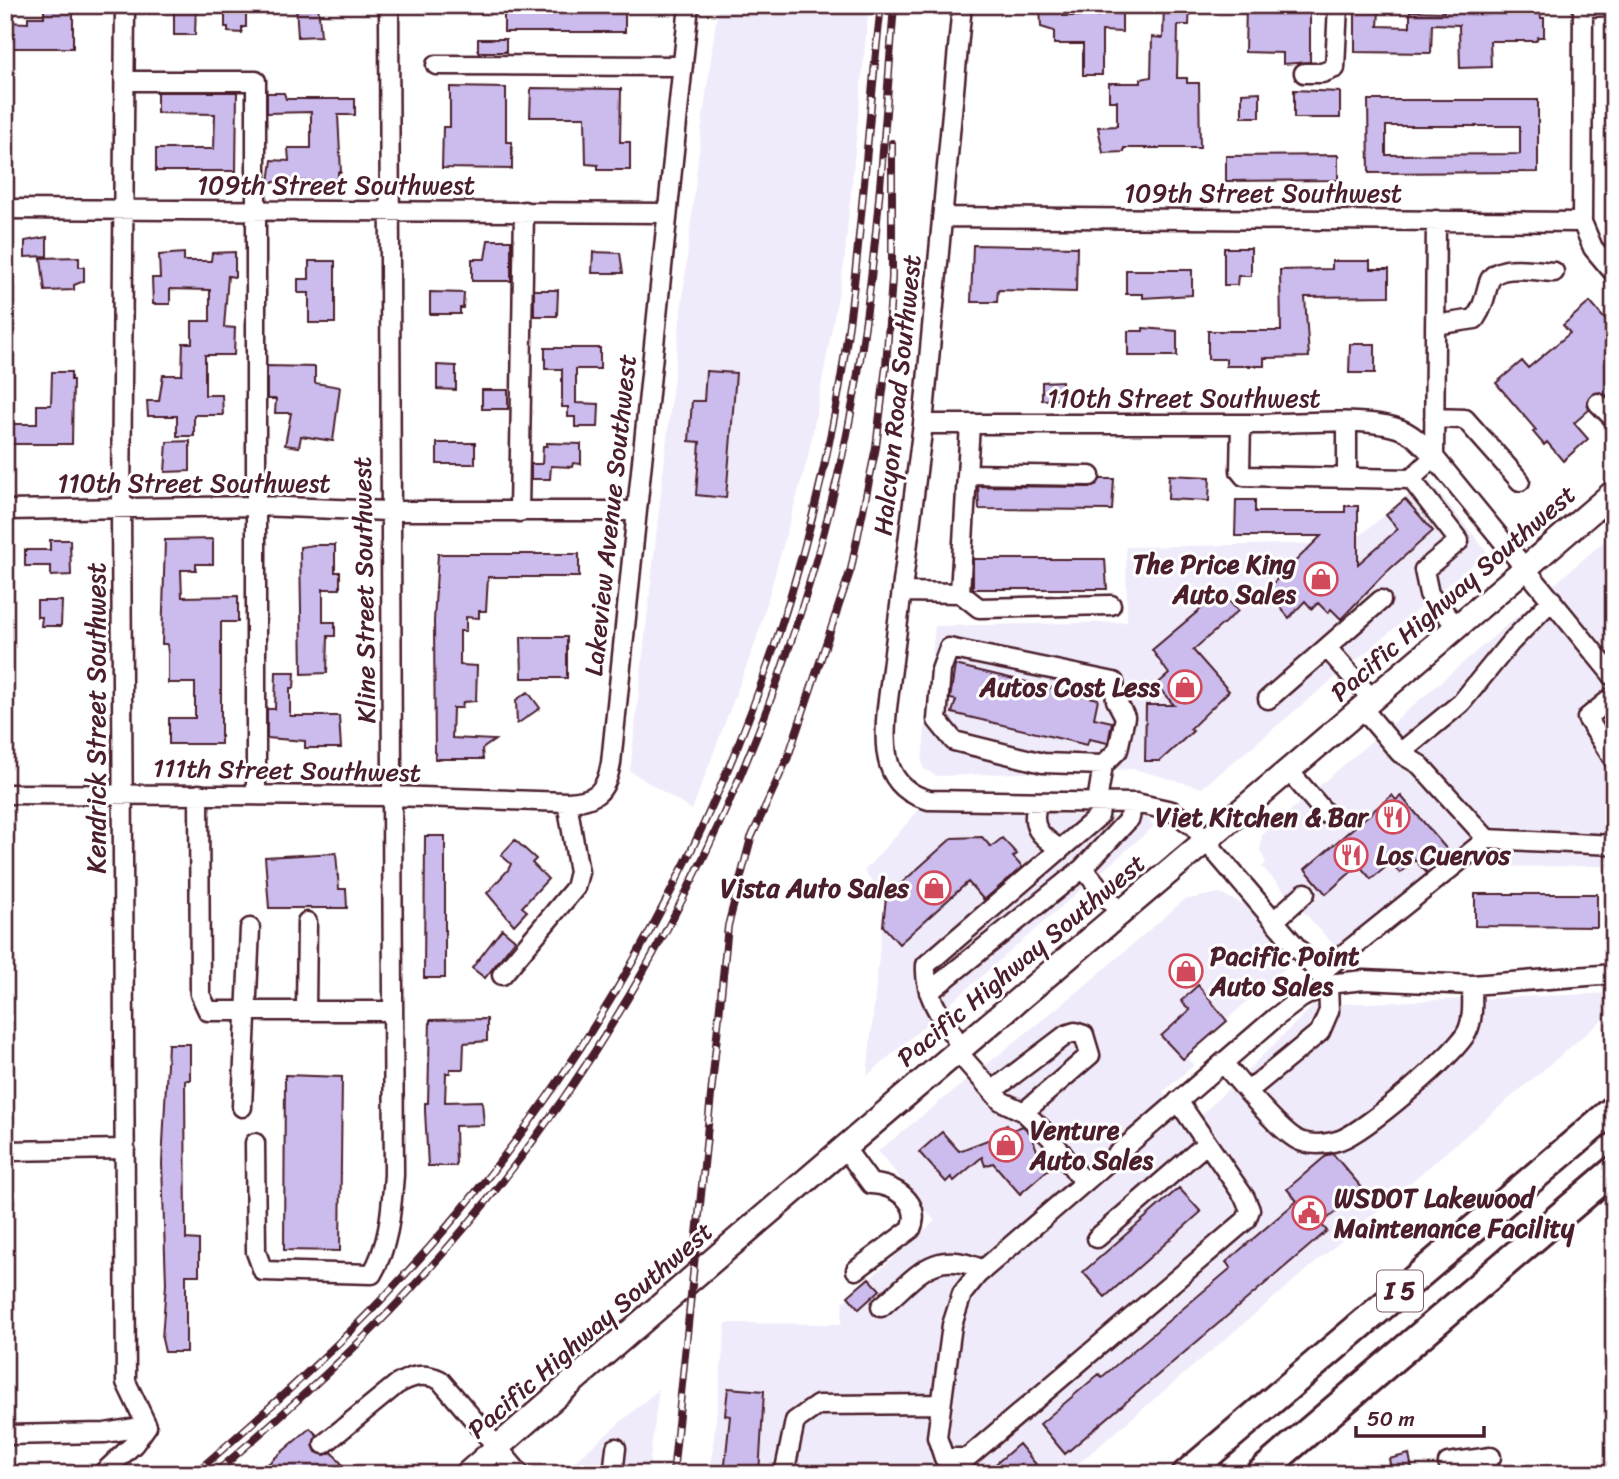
<svg xmlns="http://www.w3.org/2000/svg" width="1619" height="1479" viewBox="0 0 1619 1479" font-family="Sriracha,sans-serif">
<rect width="100%" height="100%" fill="#fff"/>
<filter id="ink" filterUnits="userSpaceOnUse"><feTurbulence type="fractalNoise" baseFrequency=".0143" numOctaves="2"/><feDisplacementMap in="SourceGraphic" scale="14" xChannelSelector="R" yChannelSelector="G"/><feConvolveMatrix kernelMatrix="1 2 1 2 8 2 1 2 1" color-interpolation-filters="sRGB"/></filter>
<g filter="url(#ink)">
<path fill="#f0ebfa" d="M718,5H869L844,264L808,457L756,641L692,810L630,771L701,132Z
M1428,479L1487,552L1202,788L1134,769L936,776L924,769L922,761L935,626L1127,622L1126,547L1351,543Z
M1614,533V866L1461,867L1343,955L1262,867L1266,863L1260,850L1262,835Z
M919,810L1147,817L1154,826L867,1076L885,895L864,871Z
M1219,893L1249,907L1296,959L1185,1056L1194,1065L1163,1092L1191,1125L1314,1005L1614,993V1010L1066,1474H710L726,1323L841,1324L843,1302L935,1221L878,1151L1081,989L1184,900Z
M659,1389L648,1474H560Z"/>
<path fill="#ccbced" stroke="#4a1f2b" stroke-width="2" fill-rule="evenodd" d="M44,5H73V48H5V22L28,23V17H44Z
M174,5H196L195,35H174Z
M225,5H246V27H242V33L228,32V27H225Z
M296,5H318L321,36L298,37Z
M504,5H625V32H504Z
M1040,5H1063V16H1099V5H1122V32L1102,31V75H1083V44H1054V31L1041,27Z
M1164,5H1190L1189,25H1178L1177,78H1187V83H1199L1200,148H1124V152L1103,153L1098,127L1117,126V101H1109V83H1141V79L1151,77L1152,37L1163,38Z
M1246,5L1310,6V62L1283,64V53L1245,52Z
M1444,5H1539L1541,18H1544V37H1538L1536,41H1490L1491,67L1460,68L1459,25L1432,24L1431,53L1355,52V10L1379,11L1378,26L1410,27V11L1444,12Z
M478,39H506V52H478Z
M450,87L506,88V142H512V169L442,168L443,127H450Z
M531,88L621,89L620,142H630V170H598V165L586,164L585,117H530Z
M1294,90L1340,92V118H1294Z
M157,92H237L236,171H156V149H214L215,114L157,113Z
M1260,92V117H1242V93Z
M267,93H284L286,99H355V115H338L341,172H338V181L269,182L272,160L289,161L288,148H311V112L267,113Z
M1368,100H1538V172L1369,173ZM1386,126H1520V154L1386,155Z
M1338,155V180L1226,181V156Z
M47,237V256L25,257V241Z
M488,240H511V281H472V259H485Z
M973,245L1077,247L1076,292L998,290L997,302H971Z
M1224,248H1251V276H1238L1237,285H1224Z
M235,252V277L228,276L224,327L235,328L234,355H205V395H222L223,415H194V436H177V416H148L147,401H159L163,375H182L183,343H192V321H210V290L170,289V304H153L152,278H160L159,255L184,253V261H211L212,253Z
M593,252L620,253L623,273H592Z
M79,257V267H84V281L74,285V290L45,291L41,258Z
M309,261H335V323H309V293H298V279H309Z
M1332,261H1370V269H1389V296L1305,297L1309,357L1264,358V366H1226V359H1208V331H1281L1280,270L1332,269Z
M1126,270H1192V295L1143,298V294H1126Z
M534,290H558L557,316H534Z
M430,292L464,293L463,308H460V314H430Z
M1590,302L1614,330V390L1607,396L1600,392L1590,396L1587,401L1589,410L1574,423L1588,439L1563,461L1547,442L1544,445L1533,432L1536,430L1496,383L1522,361L1528,368L1570,333L1563,325Z
M1143,328L1177,331V356H1128V331H1143Z
M1350,344H1375V373H1349Z
M545,348H600V369H576V403L599,404L598,427H575V417H568V407H562V369H545Z
M437,365L456,366V390L437,389Z
M267,366L315,367V383L340,387L333,441L301,436L299,447L285,445L291,413H275L276,399H267Z
M706,371L736,373L726,498L696,495L700,442L689,441L692,401H704Z
M52,372H71V380H73L72,444H5V424H37V405H51Z
M1062,381L1063,399L1042,400V382Z
M482,390H508V409H482Z
M190,441V471L165,472L167,442Z
M437,443H475V464H437Z
M547,443L581,444V464L573,463L572,467L551,466L550,479H531V464H542L543,446H547Z
M1169,475L1210,477L1209,501L1168,499Z
M1101,479H1114L1112,510L979,509L978,486L1090,487Z
M1405,499L1433,531L1382,576L1341,619L1331,609L1328,613L1318,603L1312,609L1305,601L1289,618L1266,590L1321,536H1235L1236,500H1255V512H1345V506H1358V564L1398,529L1386,515Z
M213,539V564H196V570H181L182,597L238,596V622H221V744H169V718H195V683H168V653L167,644H162L165,540Z
M50,540H70L71,575L51,576V566H25V550H50Z
M314,545H335V572H340V589H323V622H335V636H328L327,673L302,674L300,547Z
M438,554H579V577H488L486,611H479V618L466,617V631H460V665L477,666L476,701L463,702L462,708H453L452,738L495,740L482,749L483,759H435L434,621Z
M973,559H1105L1107,589H973Z
M1221,592L1238,611L1193,650L1229,691L1190,729L1193,731L1160,761H1145L1146,705H1174L1156,685L1169,674L1152,650Z
M37,601H62L61,626H41L42,617H37Z
M521,637H567V678H522Z
M955,665L1098,699L1094,718L1112,722L1108,743L1089,739L1087,745L952,713L956,700L950,699Z
M276,672H295L294,688H290V716H339L341,748H305V741L267,738V709H275Z
M528,692L540,708L517,724L516,700Z
M1392,795L1396,800L1401,796L1450,853L1427,873L1415,860L1400,873L1391,863L1371,879L1359,865L1326,894L1305,869Z
M425,836H445V978H424Z
M982,837L991,847L1002,838L1017,854L1013,857L1022,867L984,900L968,882L899,944L883,926L886,897L952,838Z
M515,840L536,859L532,863L548,879L522,907L527,911L514,925L487,893L508,870L511,864L501,855Z
M336,853L339,889H346L347,908H269L265,857Z
M1475,894H1597V927L1475,926Z
M502,929L515,940L485,978L472,968Z
M1198,985L1227,1021L1183,1059L1161,1036L1190,1010L1181,1001Z
M487,1019V1041L464,1043L463,1069H450V1073H446L445,1102L482,1101L484,1125L455,1126L456,1166H428L425,1111V1103H428L430,1020Z
M168,1044H190V1080H185L186,1239L199,1240V1275H186V1352H165L162,1339L166,1284L162,1164Z
M285,1075L342,1077L340,1251L284,1250Z
M1007,1125L1010,1131L1023,1126L1031,1134L1039,1156L1050,1168L1020,1194L993,1163L985,1166L982,1157L954,1181L951,1177L946,1182L919,1152L942,1132L959,1151L998,1136L995,1130Z
M1333,1154L1363,1189L1321,1224L1327,1231L1065,1454L1040,1424L1099,1374L1102,1377L1231,1268L1226,1262L1297,1201L1287,1189L1327,1155Z
M1179,1188L1201,1212L1105,1297L1083,1272Z
M869,1278L880,1290L859,1309L848,1296Z
M728,1388L764,1391L759,1474H724L730,1416L725,1415Z
M310,1428L317,1435L313,1445L316,1452L325,1455L332,1452L350,1474H256Z
M1019,1444L1044,1474H984Z
M1409,1454L1413,1474H1392L1389,1459Z"/>
<g fill="none" stroke-linecap="round" stroke-linejoin="round">
<defs>
<path id="minor" d="M125,5L121,510L126,1382L147,1426
M962,5L923,424L887,708C883,748 883,788 929,800L1136,803L1172,811L1193,826L1328,984L1364,980L1472,985L1614,974
M1583,5L1582,222L1593,248L1614,273
M1583,7L1614,6
M436,65L683,66
M1304,73H1322L1335,68L1338,5
M125,81H256V795
M5,209L667,213
M942,217L1582,222
M1436,220L1434,457L1614,677
M1435,325L1475,319C1485,303 1484,298 1489,282C1496,262 1537,271 1554,272
M1598,403L1614,419
M1434,418L1465,419L1520,481
M1347,423V477
M923,424C1035,424 1147,424 1259,424C1296,423 1362,417 1397,428C1413,433 1423,445 1434,457L1411,479L1244,476L1240,471L1241,424
M967,474L1090,476
M1411,479L1459,541L1424,570L1429,594L1457,627
M5,510L258,506L388,511H636
M519,512L524,211
M902,592L960,593L970,424
M960,593L979,608L1111,605
M1327,648L1372,699
M1614,696L1587,718L1614,760
M1268,699L1381,600
M1362,708L1400,753L1420,765L1487,839L1614,845
M1400,753L1461,703L1510,643L1552,600
M1289,771L1326,814
M5,794L392,796L567,802C596,801 606,792 611,763L689,5
M199,794L200,994L208,1011H393
M1038,802C1029,827 1040,836 1060,849
M1097,802L1103,765L1118,750L1125,717L1116,700L1114,682L949,648L941,670L937,720L954,741L1043,763L1103,765
M1120,913L1083,868L1130,818L1132,803
M1274,921L1305,893
M1319,974L1487,839
M502,975L575,888L579,872L567,802
M929,992L1083,868
M306,1011L307,922
M961,1046C943,1020 924,997 926,965L1099,816L1101,802
M956,1050L1001,1101L1024,1112L1050,1137L1084,1183
M1223,1063C1238,1080 1284,1138 1303,1142C1314,1145 1328,1144 1340,1140C1365,1131 1454,1056 1467,1032C1474,1018 1472,1000 1472,985
M992,1091L1066,1035L1075,1032L1084,1035L1090,1055L1024,1112
M1178,1101L1245,1198L1250,1210L1246,1220L967,1458H944L937,1437L952,1325L962,1294L977,1275L1275,1018L1301,998L1328,984L1329,1011L1320,1032L1248,1091
M242,1107L250,928
M255,1143L256,1252L263,1271L372,1274C390,1243 391,1210 394,1175C392,785 389,395 389,5
M844,1147L871,1184C894,1184 923,1203 911,1229L856,1270
M5,1151L125,1149
M1097,1238L1207,1143
M881,1307C918,1276 933,1247 983,1270
M5,1435L105,1433L147,1426
M324,1444L396,1385C411,1376 424,1372 440,1380L520,1474
M1448,1463L1491,1457
M102,1474L134,1444L147,1426
M613,1474L616,1448
M784,1474L795,1421L818,1405L941,1404"/>
<path id="major" d="M467,1474C845,1142 1233,821 1614,492"/>
<path id="highway" d="M1186,1474L1614,1109
M1259,1474L1614,1170"/>
</defs>
<use href="#minor" stroke="#4a1f2b" stroke-width="23"/>
<use href="#major" stroke="#4a1f2b" stroke-width="28"/>
<use href="#highway" stroke="#4a1f2b" stroke-width="32"/>
<use href="#minor" stroke="#fff" stroke-width="18"/>
<use href="#major" stroke="#fff" stroke-width="23"/>
<use href="#highway" stroke="#fff" stroke-width="26"/>
<defs>
<path id="rail" d="M194,1474C260,1417 325,1359 385,1296C612,1057 771,747 833,423C860,285 865,145 881,5
M214,1474C282,1415 349,1356 410,1290C630,1052 779,755 846,439C875,297 883,150 894,5
M673,1474L728,926L751,838L788,757L851,569L876,447L886,366L892,278V143"/>
</defs>
<use href="#rail" stroke="#4a1f2b" stroke-width="8"/>
<use href="#rail" stroke="#fff" stroke-width="5" stroke-dasharray="16" stroke-linecap="butt"/>
</g>
</g>
<defs>
<symbol id="shop-ring" viewBox="-11 -11 22 22"><circle r="9.5" fill="#fff" stroke="#d1495b" stroke-width="1.5"/><path d="M-5-2.5h2.3a2.7 3.5 0 0 1 5.4 0H5L5.5 6h-11ZM-1.5-2.5h3a1.5 2.3 0 0 0-3 0Z" fill="#d1495b"/></symbol>
<symbol id="restaurant-ring" viewBox="-11 -11 22 22"><circle r="9.5" fill="#fff" stroke="#d1495b" stroke-width="1.5"/><path d="M-5-6h1v4h1v-4h1v4h1v-4h1v5L-1.5 .5V6h-2V.5L-5-1ZM5-6V6H3V1.5H1.5Q1.5-4 5-6Z" fill="#d1495b"/></symbol>
<symbol id="civic-ring" viewBox="-11 -11 22 22"><circle r="9.5" fill="#fff" stroke="#d1495b" stroke-width="1.5"/><path d="M-.6-6.5H3V-4.5H.6V-3L4-1V1h2V6H-6V1h2V-1L-.6-3ZM-1.2 2.5V6h2.4V2.5Z" fill="#d1495b"/></symbol>
</defs>
<g fill-rule="evenodd">
<use href="#shop-ring" x="1302" y="560" width="38" height="38"/>
<use href="#shop-ring" x="1166" y="668" width="38" height="38"/>
<use href="#restaurant-ring" x="1374" y="798" width="38" height="38"/>
<use href="#restaurant-ring" x="1332" y="836" width="38" height="38"/>
<use href="#shop-ring" x="915" y="869" width="38" height="38"/>
<use href="#shop-ring" x="1167" y="952" width="38" height="38"/>
<use href="#shop-ring" x="987" y="1126" width="38" height="38"/>
<use href="#civic-ring" x="1290" y="1194" width="38" height="38"/>
</g>
<g text-anchor="middle" stroke-width="6" stroke-linejoin="round" paint-order="stroke">
<rect fill="#fff" stroke="#80626b" stroke-width="2" x="1377" y="1270.5" width="46" height="41" rx="5"/>
<g font-size="24" font-weight="bold" fill="#4a1f2b">
<text x="1400" y="1299">I 5</text>
</g>
<g font-size="26" fill="#4a1f2b" stroke="#fff">
<text x="336" y="194">109th Street Southwest</text>
<text x="1263" y="202">109th Street Southwest</text>
<text transform="translate(897 395) rotate(-84)" y="9">Halcyon Road Southwest</text>
<text x="1184" y="407">110th Street Southwest</text>
<text x="194" y="492">110th Street Southwest</text>
<text transform="translate(610 515) rotate(-84)" y="9">Lakeview Avenue Southwest</text>
<text transform="translate(364 590) rotate(-91)" y="9">Kline Street Southwest</text>
<text transform="translate(1453 593) rotate(-41)" y="9">Pacific Highway Southwest</text>
<text transform="translate(96 718) rotate(-90)" y="9">Kendrick Street Southwest</text>
<text transform="translate(287 770) rotate(1)" y="9">111th Street Southwest</text>
<text transform="translate(1021 960) rotate(-40)" y="9">Pacific Highway Southwest</text>
<text transform="translate(590 1330) rotate(-41)" y="9">Pacific Highway Southwest</text>
</g>
<g font-size="26" font-weight="bold" fill="#4a1f2b" stroke="#fff" text-anchor="end">
<text x="1296" y="573">The Price King<tspan x="1296" dy="30">Auto Sales</tspan></text>
<text x="1160" y="696">Autos Cost Less</text>
<text x="1368" y="826">Viet Kitchen &amp; Bar</text>
<text x="1376" y="864" text-anchor="start">Los Cuervos</text>
<text x="909" y="897">Vista Auto Sales</text>
<text x="1210" y="965" text-anchor="start">Pacific Point<tspan x="1210" dy="30">Auto Sales</tspan></text>
<text x="1030" y="1139" text-anchor="start">Venture<tspan x="1030" dy="30">Auto Sales</tspan></text>
<text x="1334" y="1207" text-anchor="start">WSDOT Lakewood<tspan x="1334" dy="30">Maintenance Facility</tspan></text>
</g>
</g>
<rect width="1619" height="1479" fill="none" stroke="#fff" stroke-width="28"/>
<rect x="14" y="14" width="1591" height="1451" fill="none" stroke="#4a1f2b" stroke-width="2.5" filter="url(#ink)"/>
<path d="M1356 1426v10h128v-10" fill="none" stroke="#4a1f2b" stroke-width="3.5"/>
<text x="1367" y="1426" font-size="21" fill="#4a1f2b" stroke="#ffffff" stroke-width="5" paint-order="stroke">50 m</text>
</svg>
